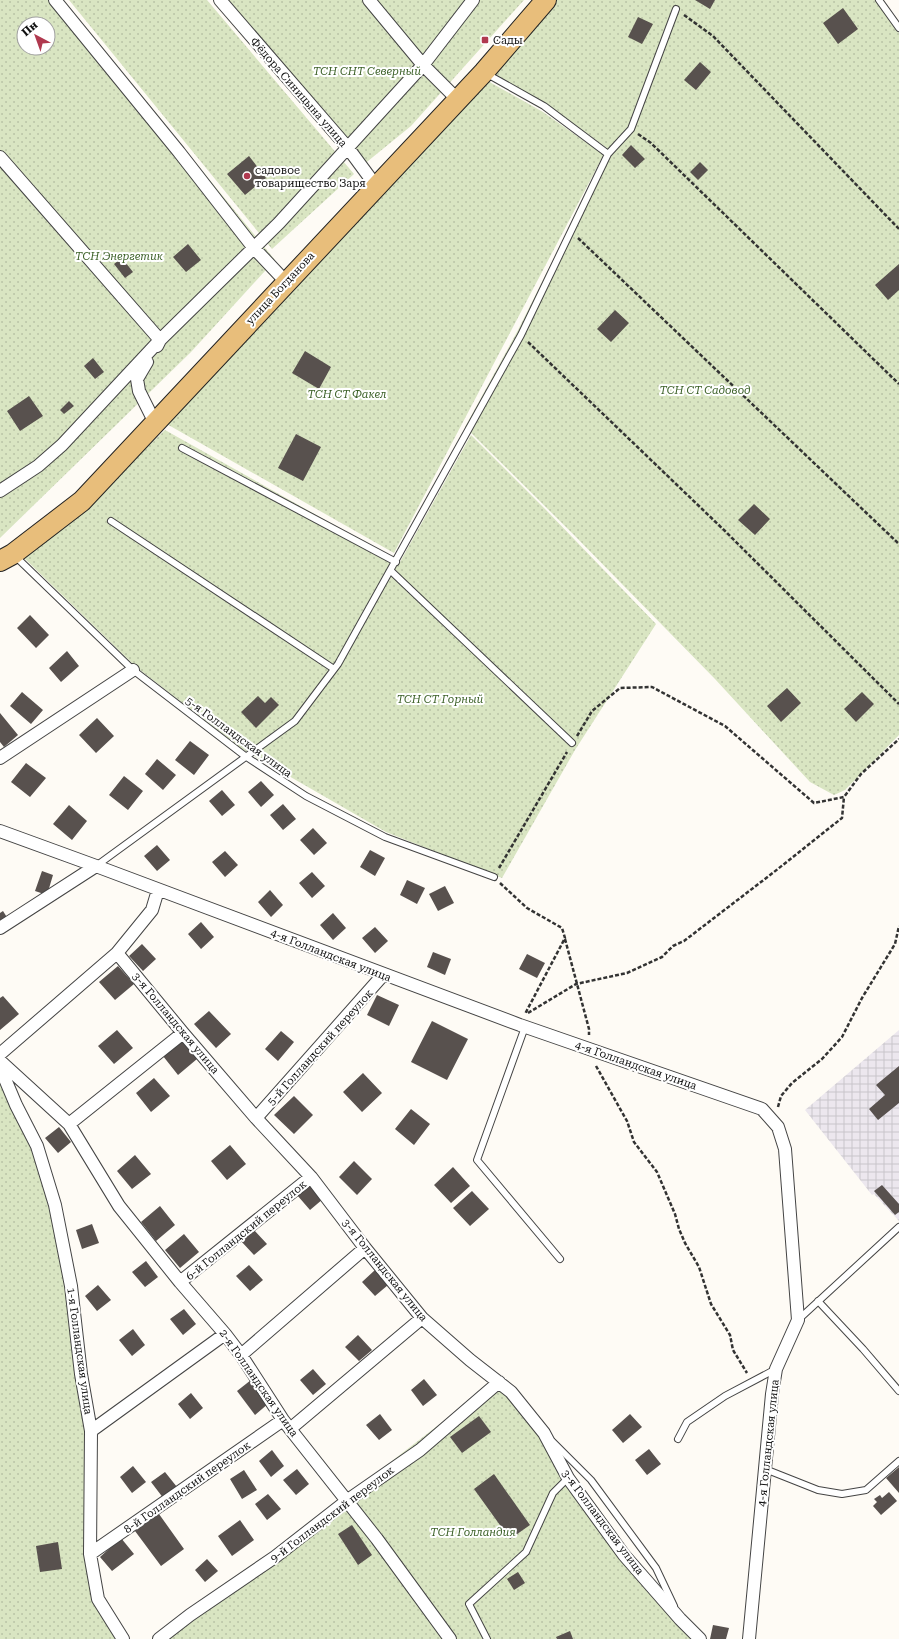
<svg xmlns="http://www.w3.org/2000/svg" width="899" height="1639" viewBox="0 0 899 1639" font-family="'Roboto Serif',serif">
<defs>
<pattern id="industrial-grid" width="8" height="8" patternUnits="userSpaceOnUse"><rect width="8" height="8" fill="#ece7ee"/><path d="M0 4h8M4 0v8" fill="none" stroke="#c9c5cb"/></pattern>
<pattern id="park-dots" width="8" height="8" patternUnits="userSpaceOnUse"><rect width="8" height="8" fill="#d9e5c2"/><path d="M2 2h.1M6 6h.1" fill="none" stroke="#b9c3a6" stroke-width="1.8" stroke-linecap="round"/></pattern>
</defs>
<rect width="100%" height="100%" fill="#fefbf5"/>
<path fill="url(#industrial-grid)" d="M899,1030V1221L874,1194L872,1195L805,1110Z"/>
<path fill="url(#park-dots)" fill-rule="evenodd" d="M0,0H63L275,260L191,352L0,538ZM24,24H48V48H24Z
M69,0H207L354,174L272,249Z
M219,0H524L411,126L357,170Z
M549,0H875L899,33V735L845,790L834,795L810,782L715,679L573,534L465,427L518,330L592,182L602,158L394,553L165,423L486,80L543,112L604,155L607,148L546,104L490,72Z
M165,430L400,562L471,435L546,510L656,624L575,750L502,878L386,832L242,749L136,667L22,556L90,502Z
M0,1070L36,1146L59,1231L89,1445L96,1600L124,1639H0Z
M494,1382L541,1434L564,1476L696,1639H155L348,1495Z"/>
<path fill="#58514e" d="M695,0H715L710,9Z
M843,8L858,29L838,44L823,23Z
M638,17L653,24L642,44L628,37Z
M700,62L711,72L696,90L684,80Z
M631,145L645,159L635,168L622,155Z
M249,156L266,178L245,195L227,174Z
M700,162L708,170L698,180L690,172Z
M188,244L201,260L186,272L173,257Z
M122,258L133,272L125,278L114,264Z
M899,264V290L888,300L875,285Z
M615,310L629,323L611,342L597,329Z
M305,351L331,367L319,389L292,373Z
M93,358L104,372L95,379L84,366Z
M29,396L43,416L20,431L7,411Z
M69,401L74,406L64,414L60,410Z
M296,434L321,447L303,481L278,468Z
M754,504L770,519L755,535L738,520Z
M30,615L49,635L36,648L17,628Z
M67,651L79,666L61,682L49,668Z
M787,688L801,703L781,722L767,706Z
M22,692L43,710L31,724L10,706Z
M862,692L874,704L856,722L844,709Z
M258,696L265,703L271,697L279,705L256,728L241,712Z
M0,713L18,735L4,747L0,742Z
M97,718L114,736L96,753L79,735Z
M190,741L209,755L194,775L175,760Z
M157,759L176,775L163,790L145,774Z
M26,763L46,778L30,797L11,782Z
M124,776L143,791L128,810L109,795Z
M261,781L274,795L261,807L248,792Z
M222,790L235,805L222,816L209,801Z
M283,804L296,819L283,830L270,815Z
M69,805L87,821L72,840L53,824Z
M313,828L327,843L314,855L300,840Z
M157,845L170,860L157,871L144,856Z
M370,850L385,858L375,876L360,867Z
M225,851L238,865L225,877L212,862Z
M42,871L53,875L47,895L35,891Z
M312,872L325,886L312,898L299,883Z
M407,880L425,888L417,904L400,895Z
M445,886L454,903L438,911L429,894Z
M270,890L283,905L271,917L258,902Z
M3,911L8,919L0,924V913Z
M333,913L346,928L333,940L320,925Z
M201,922L214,937L201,949L188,934Z
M375,927L388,941L375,953L362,938Z
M142,944L156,959L143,971L129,956Z
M433,952L451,959L445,975L427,967Z
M527,954L545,963L537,978L519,969Z
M118,966L134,984L115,1000L99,982Z
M377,995L399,1005L389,1026L367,1015Z
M3,996L19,1014L0,1030V998Z
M209,1011L231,1034L216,1048L194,1024Z
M432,1021L468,1039L447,1080L411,1062Z
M117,1030L133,1048L114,1064L98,1046Z
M281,1031L294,1042L278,1061L265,1049Z
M182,1040L197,1059L178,1075L163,1056Z
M899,1066V1103L878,1120L869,1109L885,1095L876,1085Z
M363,1073L382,1093L362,1112L343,1092Z
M154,1078L170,1096L151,1112L136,1093Z
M294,1096L313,1115L294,1134L274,1115Z
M411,1109L430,1124L414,1145L395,1129Z
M59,1127L71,1142L58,1153L45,1138Z
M230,1145L246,1164L227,1180L211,1161Z
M135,1155L151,1174L132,1189L117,1171Z
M354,1161L372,1179L357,1195L339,1177Z
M453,1167L470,1186L451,1203L434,1185Z
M310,1184L323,1199L310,1210L297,1195Z
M882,1185L899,1204V1212L895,1215L874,1191Z
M472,1191L489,1209L470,1226L453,1208Z
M160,1206L175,1225L156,1241L141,1222Z
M92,1224L99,1243L82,1249L76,1230Z
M253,1229L267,1244L254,1255L240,1240Z
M184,1234L199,1252L180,1268L165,1250Z
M146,1261L158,1277L145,1287L132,1272Z
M249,1265L263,1280L250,1291L236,1276Z
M375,1270L388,1285L375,1296L362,1282Z
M98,1285L111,1300L97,1311L85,1296Z
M184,1309L196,1324L183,1335L170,1319Z
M133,1329L145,1345L132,1356L119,1340Z
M358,1335L372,1350L359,1361L345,1347Z
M313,1369L326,1384L313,1395L300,1380Z
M424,1379L437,1395L423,1406L411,1390Z
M251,1380L269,1403L255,1415L237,1391Z
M191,1393L203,1408L190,1419L178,1404Z
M380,1414L392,1430L379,1440L366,1425Z
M630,1414L642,1427L623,1443L612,1430Z
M479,1416L491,1432L462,1453L450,1437Z
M649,1449L661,1464L647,1475L635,1460Z
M272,1450L284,1466L271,1477L259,1461Z
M133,1466L146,1482L132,1493L120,1477Z
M899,1467V1493L886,1478Z
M297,1469L309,1484L296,1495L283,1480Z
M244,1470L257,1490L242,1499L230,1479Z
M165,1472L177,1487L164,1499L151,1482Z
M494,1474L530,1525L510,1539L474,1489Z
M889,1492L897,1501L881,1515L873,1506L877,1502L874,1499L880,1495L882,1498Z
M268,1494L281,1509L267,1520L255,1504Z
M159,1514L184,1549L161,1566L135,1531Z
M240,1520L254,1540L232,1556L218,1536Z
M352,1525L372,1555L358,1565L338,1534Z
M121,1538L134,1554L112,1571L100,1557Z
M58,1542L62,1569L40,1572L36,1546Z
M207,1559L218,1571L205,1582L195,1570Z
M518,1572L525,1583L514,1590L507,1579Z
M713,1625L729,1628L726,1639H710Z
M570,1631L573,1639H557L556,1637Z"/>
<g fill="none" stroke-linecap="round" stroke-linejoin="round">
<defs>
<path id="service" d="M879,0L899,28
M487,74L544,106L608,154
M182,448L396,562
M111,521L334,669
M15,556L133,670L245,756L306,796L385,837L494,877
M391,571L572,743
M96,866L295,721L338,664L521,335L608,154L631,129L676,9
M525,1027L477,1160L560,1259
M818,1301L863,1349L899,1391
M799,1319L899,1227
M678,1439L687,1422L725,1396L776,1369
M553,1442L591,1480L656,1568L674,1606
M765,1469L818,1490L842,1494L866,1490L899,1461
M487,1639L469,1604L526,1552L553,1493L568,1478"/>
<path id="minor" d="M55,0L179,152L253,247L286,282
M220,0L348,148L376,186
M369,0L423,65L458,100
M0,157L160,340L157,346
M147,362L137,379L139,391L155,423
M0,491L38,466L62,445L160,340L279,223L423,65L473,0
M0,758L133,670
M0,831L96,866L520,1025L762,1109L778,1127L785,1149L798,1320L776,1369L772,1394L749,1639
M0,928L96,866
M117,953L183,1033L256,1118L311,1177L365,1248L422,1318L470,1360L511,1392L544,1433L568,1478L624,1555L680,1619L700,1639
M0,1054L117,953L152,910L158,890
M0,1061L69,1124L119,1206L180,1282L225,1334L241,1355L283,1420L377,1539L450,1639
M0,1067L16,1105L37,1146L55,1205L71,1286L81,1374L91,1431L90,1554L98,1599L123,1639
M256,1118L383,975
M69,1124L183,1033
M180,1282L311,1177
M241,1355L365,1248
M290,1429L422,1318
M91,1431L225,1334
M90,1554L283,1420
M159,1639L190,1615L275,1557L348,1500L420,1450L499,1382"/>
<path id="primary" d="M0,561L13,554L82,501L484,72L546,0"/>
</defs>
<use href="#service" stroke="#444" stroke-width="8"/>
<use href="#minor" stroke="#444" stroke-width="14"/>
<use href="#primary" stroke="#222" stroke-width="22"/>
<path stroke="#333" stroke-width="2.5" stroke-dasharray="4 2" stroke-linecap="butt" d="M684,15L713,36L899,229
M638,134L651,143L899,384
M578,238L899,544
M528,342L725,531L899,704
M577,736L592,711L620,688L652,687L725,726L814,803L844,797L861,774L899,739
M499,868L567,752
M500,883L527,908L562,928L565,938L525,1014
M565,939L589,1029V1035
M528,1013L576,984L627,973L662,957L673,946L684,941L774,872L842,818L844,797
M596,1066L627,1121L634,1142L657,1172L675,1214L679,1229L685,1243L699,1267L711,1304L730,1335L733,1350L747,1373
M778,1107L781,1096L792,1083L822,1059L842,1037L862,998L895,944L899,926"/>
<use href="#service" stroke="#fff" stroke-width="6"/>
<use href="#minor" stroke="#fff" stroke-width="12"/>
<use href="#primary" stroke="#e8be7b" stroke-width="20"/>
</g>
<g fill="#b0394f" stroke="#fff" stroke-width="1.5">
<rect x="481" y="36" width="8" height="8" rx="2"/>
<circle cx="247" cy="176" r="4"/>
</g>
<g text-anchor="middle" stroke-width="4" stroke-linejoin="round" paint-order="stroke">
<g font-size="11" fill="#111" stroke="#fff" text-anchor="start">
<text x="493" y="44">Сады</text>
<text x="255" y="174">садовое<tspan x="255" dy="13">товарищество Заря</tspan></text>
</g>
<g font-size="11" font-style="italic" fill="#3c6128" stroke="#fff">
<text x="367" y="75">ТСН СНТ Северный</text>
<text x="119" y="260">ТСН Энергетик</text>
<text x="705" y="394">ТСН СТ Садовод</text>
<text x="347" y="398">ТСН СТ Факел</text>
<text x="440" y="703">ТСН СТ Горный</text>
<text x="473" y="1536">ТСН Голландия</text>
</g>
<g font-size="11" fill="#111" stroke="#fff">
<text transform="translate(299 92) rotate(49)" y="4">Фёдора Синицына улица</text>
<text transform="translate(280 288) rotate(-47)" y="4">улица Богданова</text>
<text transform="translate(239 737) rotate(36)" y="4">5-я Голландская улица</text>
<text transform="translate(331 955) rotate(21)" y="4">4-я Голландская улица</text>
<text transform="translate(176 1023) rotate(50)" y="4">3-я Голландская улица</text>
<text transform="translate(320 1047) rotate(-48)" y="4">5-й Голландский переулок</text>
<text transform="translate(636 1065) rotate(19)" y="4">4-я Голландская улица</text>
<text transform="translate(246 1230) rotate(-39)" y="4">6-й Голландский переулок</text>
<text transform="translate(385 1270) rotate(51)" y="4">3-я Голландская улица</text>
<text transform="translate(80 1351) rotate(82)" y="4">1-я Голландская улица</text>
<text transform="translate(259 1383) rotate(55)" y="4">2-я Голландская улица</text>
<text transform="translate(768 1443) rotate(-84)" y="4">4-я Голландская улица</text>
<text transform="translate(187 1487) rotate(-35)" y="4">8-й Голландский переулок</text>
<text transform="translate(332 1514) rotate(-37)" y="4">9-й Голландский переулок</text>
<text transform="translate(603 1522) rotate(53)" y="4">3-я Голландская улица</text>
</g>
</g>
<g transform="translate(36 36) rotate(319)"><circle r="19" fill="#ffffff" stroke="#a0a0a0"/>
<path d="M0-3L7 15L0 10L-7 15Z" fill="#b0394f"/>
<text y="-6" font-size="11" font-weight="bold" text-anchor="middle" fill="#111111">Пн</text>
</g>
</svg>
